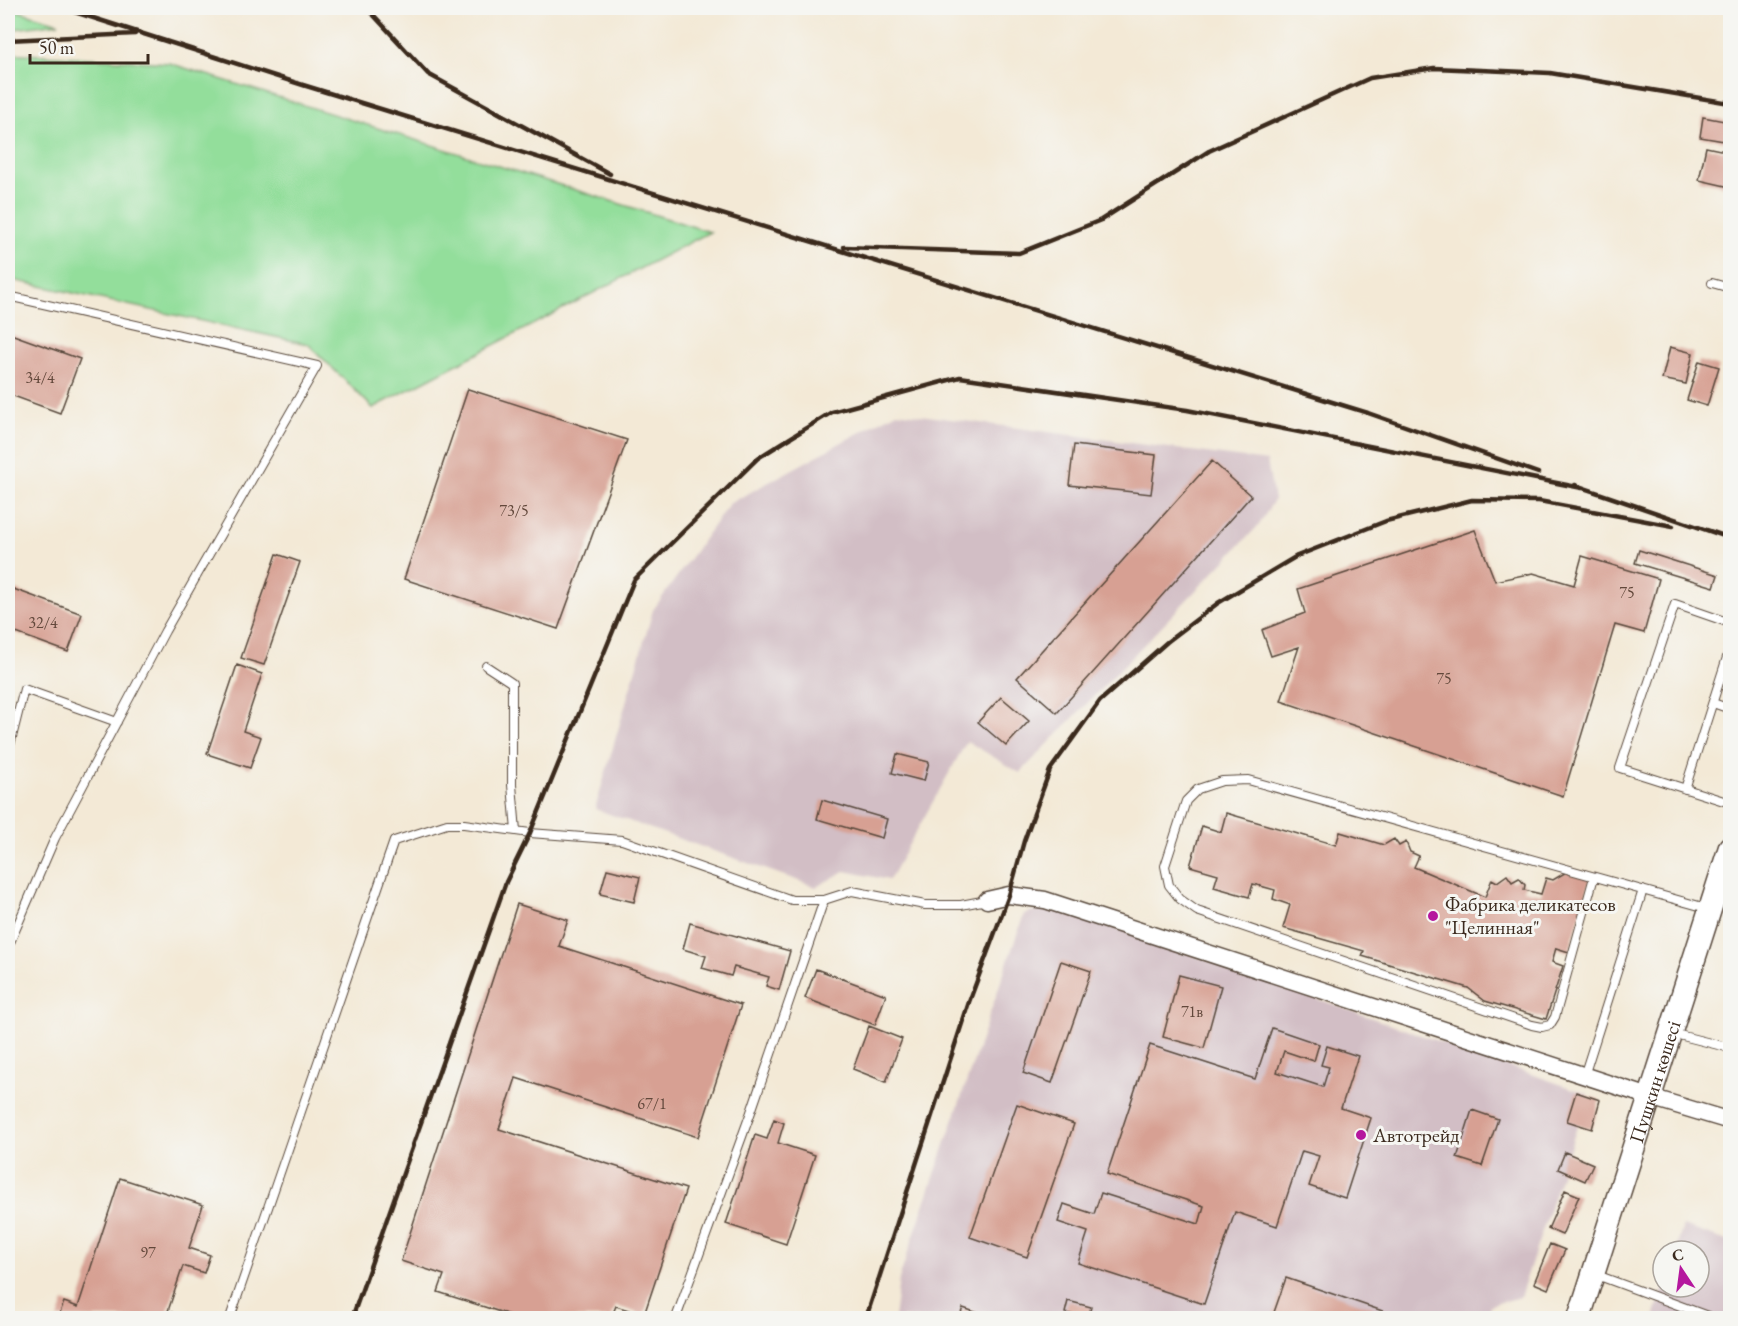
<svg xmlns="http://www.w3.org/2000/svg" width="1738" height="1326" viewBox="0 0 1738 1326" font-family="'EB Garamond',serif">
<rect width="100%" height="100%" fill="#f6f6f2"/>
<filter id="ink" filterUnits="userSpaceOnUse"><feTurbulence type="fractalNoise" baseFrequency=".0167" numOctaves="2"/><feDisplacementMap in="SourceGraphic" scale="12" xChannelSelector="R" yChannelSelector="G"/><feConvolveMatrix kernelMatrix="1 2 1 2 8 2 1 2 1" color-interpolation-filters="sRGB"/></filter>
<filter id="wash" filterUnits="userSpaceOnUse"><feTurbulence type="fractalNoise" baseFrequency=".008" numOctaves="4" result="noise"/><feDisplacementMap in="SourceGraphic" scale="24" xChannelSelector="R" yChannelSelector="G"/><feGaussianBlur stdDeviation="1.35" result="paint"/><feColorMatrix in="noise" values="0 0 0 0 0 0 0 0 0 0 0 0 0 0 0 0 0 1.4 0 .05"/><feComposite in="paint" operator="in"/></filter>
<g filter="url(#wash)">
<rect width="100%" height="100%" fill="#f3e9d6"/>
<path fill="#d2bec5" d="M897,412L1267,461L1274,500L1259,525L1020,773L967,741L889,880L845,871L816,887L595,809L653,610L729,504Z
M1051,905L1588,1094L1520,1297L1490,1305L1487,1318H894L899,1279L1024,914Z
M1683,1226L1730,1242V1318H1654L1664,1287H1699V1251H1675Z"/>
<path fill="#93de9b" stroke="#67845c" stroke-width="1.5" d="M8,8L59,23L8,30Z
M8,53L169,63L710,232L373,408L308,344L8,279Z"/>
<g id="blocks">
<path fill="#d7a093" d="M1703,117L1730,122V142L1700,137Z
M1706,147L1730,152V187L1699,180Z
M8,333L80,359L60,413L8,394Z
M1670,347L1693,353L1686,384L1662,379Z
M1699,361L1719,367L1707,406L1687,400Z
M468,389L627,440L558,629L404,579Z
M1074,445L1156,455L1151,494L1069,485Z
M1212,461L1251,496L1057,713L1017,678Z
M1475,530L1495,581L1533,573L1574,585L1582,556L1659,579L1644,633L1615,625L1563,796L1281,701L1299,647L1271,656L1262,630L1305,613L1298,589Z
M1639,550L1718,575L1714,587L1635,563Z
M277,554L300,562L264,665L241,658Z
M8,587L82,614L68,652L8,630Z
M237,665L262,674L243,731L261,737L250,768L207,754Z
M1001,697L1029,721L1006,746L978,722Z
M897,754L929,762L924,781L892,773Z
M822,800L887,819L882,838L817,819Z
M1226,813L1336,845L1340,832L1384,845L1394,839L1399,846L1406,842L1410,852L1419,856L1414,867L1485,897L1492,879L1497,882L1507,875L1512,882L1519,878L1525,885L1524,890L1541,894L1546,878L1553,880L1568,871L1592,876L1569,952L1556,948L1552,962L1563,966L1546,1019L1485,1001L1468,988L1362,956L1364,951L1283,928L1290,905L1273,899L1275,890L1253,884L1249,897L1214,887L1218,874L1190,866L1202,826L1221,832Z
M607,869L640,877L634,902L600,894Z
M517,904L568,920L559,946L741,1005L698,1137L516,1078L499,1129L686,1189L644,1315L616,1306L611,1318H519L438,1292L444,1275L401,1261Z
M690,923L790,951L779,990L766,986L769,977L734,967L731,976L702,968L706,956L683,949Z
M1061,961L1091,971L1052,1083L1023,1073Z
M816,969L886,995L875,1025L805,998Z
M1179,975L1221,986L1204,1048L1163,1037Z
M869,1026L902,1039L886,1082L853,1069Z
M1272,1028L1319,1044L1314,1061L1284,1051L1277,1072L1323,1087L1329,1067L1321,1065L1327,1046L1358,1056L1341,1108L1371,1118L1345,1198L1309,1186L1319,1156L1302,1151L1277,1226L1235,1212L1204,1304L1078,1263L1088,1232L1058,1222L1064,1204L1094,1214L1101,1193L1199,1224L1204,1206L1107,1174L1150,1045L1255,1079Z
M1576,1092L1600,1100L1592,1129L1567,1121Z
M1017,1104L1074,1124L1027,1257L970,1237Z
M1472,1110L1498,1119L1482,1166L1457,1158Z
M774,1119L784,1123L778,1143L815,1155L786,1244L726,1224L755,1135L767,1139Z
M1565,1152L1593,1164L1585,1181L1558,1169Z
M120,1178L203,1205L189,1248L210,1255L204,1273L183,1266L168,1311L189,1318H58L64,1302L78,1307Z
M1565,1190L1579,1196L1562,1235L1548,1229Z
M1550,1244L1565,1250L1548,1289L1534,1283Z
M1286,1278L1403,1318H1321L1310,1315L1309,1318H1272Z
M1068,1301L1091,1307L1088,1318L1065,1313Z
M963,1308L993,1318H959Z"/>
</g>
</g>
<g filter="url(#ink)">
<use href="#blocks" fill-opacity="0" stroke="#57473a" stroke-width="1.5"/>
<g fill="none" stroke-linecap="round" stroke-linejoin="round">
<defs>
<path id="lane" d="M1712,283L1730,288
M8,296L317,366L165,631L55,838L8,947
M1730,623L1675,604L1620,768L1730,803
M486,666L512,683V785L516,831
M1713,703L1730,709
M8,753L24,689L117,722
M1685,789L1730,648
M1594,877L1555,1017L1550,1025L1542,1027L1532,1025L1197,911L1180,899L1169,885L1165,866L1186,801L1198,789L1222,781L1248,780L1710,909
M1671,1033L1730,1048
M1584,1076L1643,890
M1594,1274L1713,1318
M230,1318L394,841L447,824H464L530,833L622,840L792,900H824
M676,1318L751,1112L824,900L852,891L925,905H961L987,900"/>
<path id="street" d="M987,900L1009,895L1045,900L1650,1097L1730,1121"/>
<g id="secondary">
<path id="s1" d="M1579,1318L1730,847"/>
</g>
</defs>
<use href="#lane" stroke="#57473a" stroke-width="10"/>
<use href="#street" stroke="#57473a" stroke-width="19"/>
<use href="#secondary" stroke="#57473a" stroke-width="25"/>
<use href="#lane" stroke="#fff" stroke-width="8"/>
<use href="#street" stroke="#fff" stroke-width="16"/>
<use href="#secondary" stroke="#fff" stroke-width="22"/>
<path stroke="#3b2a1e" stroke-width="4.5" d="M62,8L303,85L1368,413L1538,473
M367,8L428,74L610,174
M8,40L135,34
M844,247L1019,253L1101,220L1209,151L1370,78L1434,68L1550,73L1730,103
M1575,485L1730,538
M352,1318L506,882L530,833L634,580L758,458L832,412L960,377L1187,410L1582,488
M866,1318L969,1002L1009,895L1024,841L1050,770L1100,701L1167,642L1218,603L1297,556L1386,521L1472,500L1539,501L1673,526"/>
</g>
</g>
<g fill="#b5179e" stroke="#f6f6f2" stroke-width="2">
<circle cx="1433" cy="916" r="6"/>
<circle cx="1361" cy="1135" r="6"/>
</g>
<g text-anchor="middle" stroke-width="6" stroke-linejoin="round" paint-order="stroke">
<g font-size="16" fill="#62483b">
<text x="40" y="383">34/4</text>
<text x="514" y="516">73/5</text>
<text x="1627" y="598">75</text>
<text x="43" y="628">32/4</text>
<text x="1444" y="684">75</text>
<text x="1192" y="1017">71в</text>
<text x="652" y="1109">67/1</text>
<text x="148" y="1258">97</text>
</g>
<g font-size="20" fill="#3b2a1e" stroke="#f6f6f2" text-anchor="start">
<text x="1445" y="911">Фабрика деликатесов<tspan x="1445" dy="23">"Целинная"</tspan></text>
<text x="1373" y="1142">Автотрейд</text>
</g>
<g font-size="20" fill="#3b2a1e" stroke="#f6f6f2">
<text dy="7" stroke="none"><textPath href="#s1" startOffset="248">Пушкин көшесі</textPath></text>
</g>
</g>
<rect width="1738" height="1326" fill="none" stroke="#f6f6f2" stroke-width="30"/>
<g transform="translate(1681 1269) rotate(347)"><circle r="28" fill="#f6f6f2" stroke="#aba49d" stroke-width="1.5"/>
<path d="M0-4.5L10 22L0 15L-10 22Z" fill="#b5179e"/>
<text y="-9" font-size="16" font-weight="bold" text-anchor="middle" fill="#3b2a1e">С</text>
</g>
<path d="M30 54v9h118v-9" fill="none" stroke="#3b2a1e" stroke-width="3"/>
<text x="39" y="54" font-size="18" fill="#3b2a1e" stroke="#f6f6f2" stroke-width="4.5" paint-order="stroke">50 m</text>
</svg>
